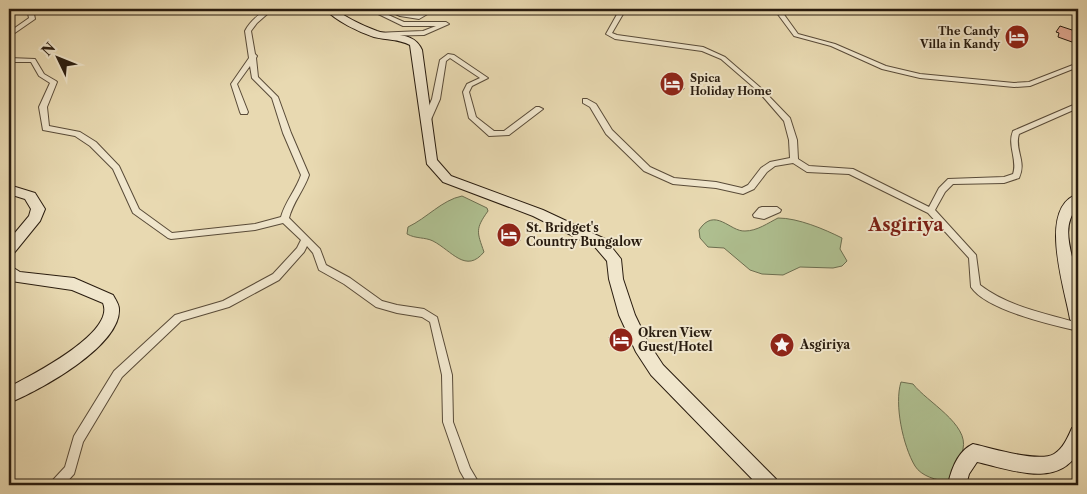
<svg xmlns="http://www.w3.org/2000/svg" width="1087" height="494" viewBox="0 0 1087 494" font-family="'Libre Caslon Text',serif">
<rect width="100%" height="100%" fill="#e8d9b1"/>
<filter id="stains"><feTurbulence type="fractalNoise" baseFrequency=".004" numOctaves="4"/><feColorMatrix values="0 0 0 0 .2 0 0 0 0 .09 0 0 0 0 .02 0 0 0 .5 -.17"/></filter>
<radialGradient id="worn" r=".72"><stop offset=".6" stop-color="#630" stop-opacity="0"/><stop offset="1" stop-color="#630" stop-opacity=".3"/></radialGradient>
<path fill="#afc091" stroke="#6c6e50" d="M462,196L487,208L488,211C475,229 477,232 484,252C466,274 452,251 433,241C425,237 416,239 407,234L408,227C427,218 442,200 462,196Z
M778,218C798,218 824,229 842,238L840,249L847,261L842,266L833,268L800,267L783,275L762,274L750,270L724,248L708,247L700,238L699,230C715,206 730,232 745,231C757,231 768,223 778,218Z
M901,382L913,384C927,402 969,424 963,449C961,460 953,472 949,481C937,481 921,476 915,466C903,446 894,404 901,382Z"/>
<path fill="#e1aa93" stroke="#291c0f" d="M1060,26L1078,32V40L1074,39L1072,42L1058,37L1059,33L1056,32Z
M679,78L684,89L666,92L661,80Z
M507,228L518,236L520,241L510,242L499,234Z
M625,333L630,343L614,347L609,337Z"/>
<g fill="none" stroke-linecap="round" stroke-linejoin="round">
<defs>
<path id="street" d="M27,9H33L35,19L9,37V32L29,18Z
M267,9H273L257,23L251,31L255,54L257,56L256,58L258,77L278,97L291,133L309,175C304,190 293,202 289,218L320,249L326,265L350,278L382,301L397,305L424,309L437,317L452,375L453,422L470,468L480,485H468L460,471L443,422L442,375L430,322L422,317L397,313L376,307L344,284L319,270L313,253L307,246L304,252L279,280L229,307L181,321L122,377L83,442L74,474L64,485H50L52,481L65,467L74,436L114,371L175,315L223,301L273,274L297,248L301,240L283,223L255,230L171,239L168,238L133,213L113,169L90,146L75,136L43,130L39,107L50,83L39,76L31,62H9V58L35,59L44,74L56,81L57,82L47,107L49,126L80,132L96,142L119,166L139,209L172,233L255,224L281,217C285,202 296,190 301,175L283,133L272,98L252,78L250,66L237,84L248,112L247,114H241L240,112L231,84L249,58L245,31C250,21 258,15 267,9Z
M368,9H375L404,22H446L449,24L424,35L376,36L374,35V33L423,31L436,26H403Z
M384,9C395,8 405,16 417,15C424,14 427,8 436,9L419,19L400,16Z
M620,9H626L612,33L617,35L703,47L725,57L762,89L790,118L797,140L798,159L809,166L853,169L929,207L939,188L948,179L1004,177L1013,174C1018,160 1007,146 1013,131L1078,103V108L1019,134C1014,150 1027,161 1019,178L1004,183L953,184L945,192L935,210L976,255L980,285C1009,307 1044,313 1078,323V331C1052,325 986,310 971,287L969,258L928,213L849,174L807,172L793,163L775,166L767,172L754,189L743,194L716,188L673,184L644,171L606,134L590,107L583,103V99H587L596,104L612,130L650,167L674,178L716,182L742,188L748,185L761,168L770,162L790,158L789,140L784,121L758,91L721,59L702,51L615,39L606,34Z
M774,9H780L798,34L835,44L886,66L920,74L1014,83L1029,82L1078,63V67L1030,86L1014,87L920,78L882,69L831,46L794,36Z
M448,54L454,55L488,78L472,86L469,92L476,117L494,131H504L536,107H539L543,109L509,135L489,136L469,118L463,92L467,84L480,78L450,58L446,61L440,99L429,124H423L422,122L432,99L440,60Z
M762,207H777L781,210L780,212L764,219L754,217L753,215L759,208Z"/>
<path id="secondary" d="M325,9H335C346,18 364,26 377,31C394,37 414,31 422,50L437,160L451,176L543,210L605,239L621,259L623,279L635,315L648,342L663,365L776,479L779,485H758L651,375L636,352L619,315L609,279L607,261L595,247L533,216L443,182L427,164L410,45C399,39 386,40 374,37C359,32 336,21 325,9Z
M9,185L35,193L45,209L40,221L14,253L9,254V240L29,216L31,209L25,199L9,194Z
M1078,194V207C1057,228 1076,260 1078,286C1079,299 1079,313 1078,325L1073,324L1070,319C1065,289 1037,207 1078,194Z
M9,265L20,272L74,278L113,295C115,299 119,304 119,309C121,346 39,391 9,403V387C30,376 116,333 103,303L72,290L11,281L9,279Z
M1078,426V452C1058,489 1009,469 977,462L969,474L966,485H948C951,470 958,451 973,444C991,448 1039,463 1054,454C1063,449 1068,437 1072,428Z"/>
</defs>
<use href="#street" stroke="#594b38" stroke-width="2"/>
<use href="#secondary" stroke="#291c0f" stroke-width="2"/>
<use href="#street" fill="#f0e6cc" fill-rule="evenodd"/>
<use href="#secondary" fill="#f0e6cc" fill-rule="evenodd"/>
</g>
<defs>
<symbol id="hotel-disc" viewBox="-11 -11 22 22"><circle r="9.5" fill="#8f2418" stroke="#f0e6cc"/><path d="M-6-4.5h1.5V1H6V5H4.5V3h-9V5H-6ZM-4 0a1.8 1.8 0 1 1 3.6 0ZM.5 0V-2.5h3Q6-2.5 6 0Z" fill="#fff"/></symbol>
<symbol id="sight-disc" viewBox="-11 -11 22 22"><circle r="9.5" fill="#8f2418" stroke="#f0e6cc"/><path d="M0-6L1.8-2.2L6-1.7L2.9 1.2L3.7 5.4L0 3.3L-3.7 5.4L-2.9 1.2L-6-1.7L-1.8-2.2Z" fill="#fff"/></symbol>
</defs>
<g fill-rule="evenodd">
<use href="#hotel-disc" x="1003" y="23" width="28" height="28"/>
<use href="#hotel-disc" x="658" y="70" width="28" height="28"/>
<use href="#hotel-disc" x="495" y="221" width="28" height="28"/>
<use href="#hotel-disc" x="607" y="326" width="28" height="28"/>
<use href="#sight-disc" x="768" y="331" width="28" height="28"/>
</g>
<g text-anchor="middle" stroke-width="4" stroke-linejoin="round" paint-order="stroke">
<g font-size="11" font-weight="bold" fill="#291c0f" stroke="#f0e6cc" text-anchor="end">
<text x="1000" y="35">The Candy<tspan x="1000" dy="13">Villa in Kandy</tspan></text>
<text x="690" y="82" text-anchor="start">Spica<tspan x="690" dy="13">Holiday Home</tspan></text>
</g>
<g font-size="12" font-weight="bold" fill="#291c0f" stroke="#f0e6cc" text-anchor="start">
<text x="526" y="232">St. Bridget's<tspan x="526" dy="14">Country Bungalow</tspan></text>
<text x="638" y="337">Okren View<tspan x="638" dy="14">Guest/Hotel</tspan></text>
<text x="800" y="349">Asgiriya</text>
</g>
<g font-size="18" font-weight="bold" fill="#7a1f14" stroke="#f0e6cc">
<text x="906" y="231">Asgiriya</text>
</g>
</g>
<rect width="1087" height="494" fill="none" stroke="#e8d9b1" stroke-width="30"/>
<rect x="10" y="10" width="1067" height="474" fill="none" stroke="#291c0f" stroke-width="2.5"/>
<rect x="15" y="15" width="1057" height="464" fill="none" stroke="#291c0f"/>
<g transform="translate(58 58) rotate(313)" stroke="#f0e6cc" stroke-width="4" paint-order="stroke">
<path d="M0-4L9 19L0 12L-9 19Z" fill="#291c0f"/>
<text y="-8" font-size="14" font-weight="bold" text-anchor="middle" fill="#291c0f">N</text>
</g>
<rect width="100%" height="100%" filter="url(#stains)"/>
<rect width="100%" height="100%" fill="url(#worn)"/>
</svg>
